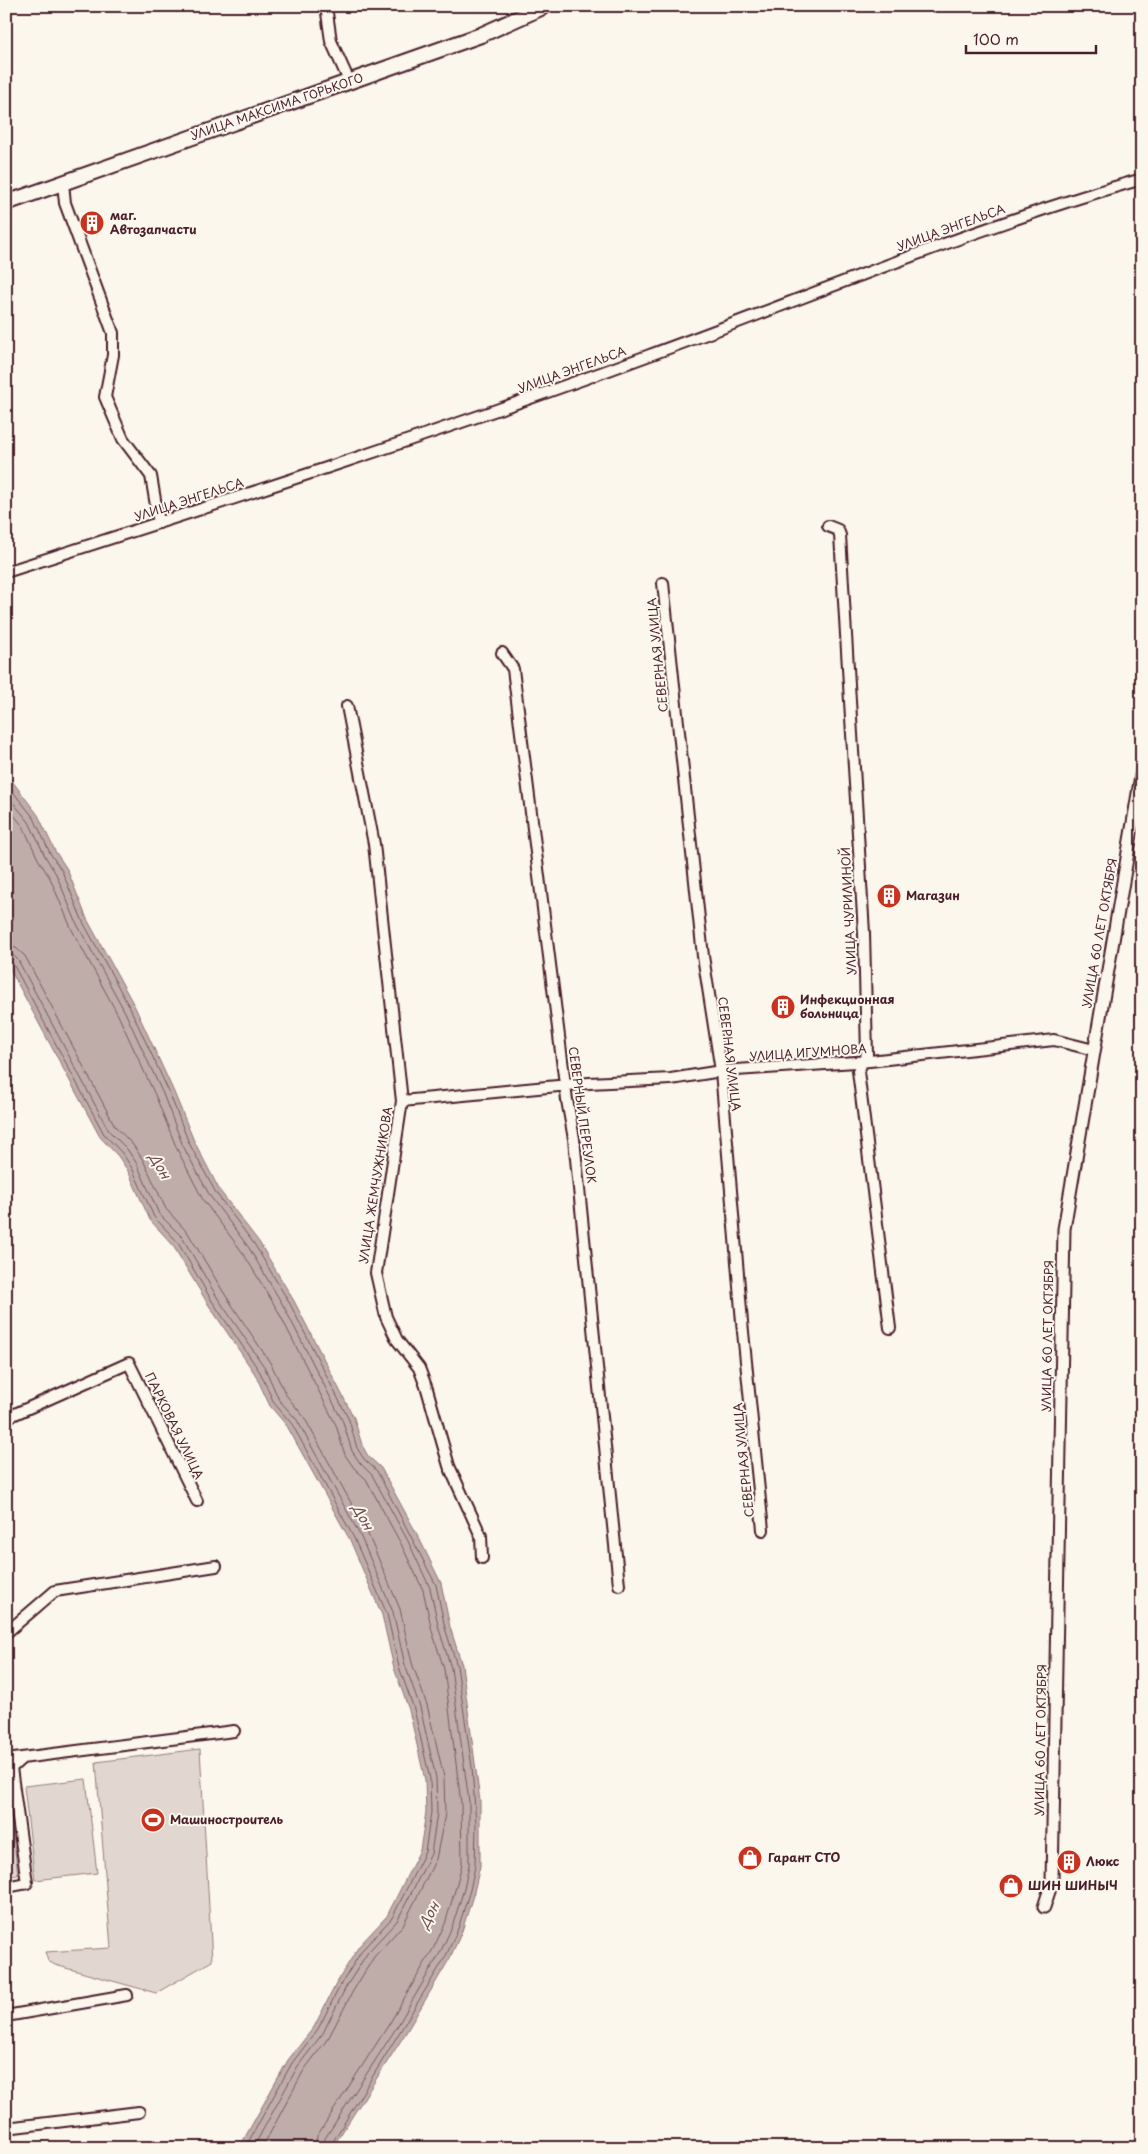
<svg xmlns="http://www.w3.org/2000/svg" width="1148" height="2154" viewBox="0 0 1148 2154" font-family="'Playpen Sans',sans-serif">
<rect width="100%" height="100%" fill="#fbf7ec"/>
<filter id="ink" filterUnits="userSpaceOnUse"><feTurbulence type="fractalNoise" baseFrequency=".02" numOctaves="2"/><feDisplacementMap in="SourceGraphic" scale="10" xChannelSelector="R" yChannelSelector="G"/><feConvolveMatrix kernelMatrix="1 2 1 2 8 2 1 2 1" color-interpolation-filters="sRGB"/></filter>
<g filter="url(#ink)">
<path fill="#e2d7d0" stroke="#967b7e" d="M200,1749L212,1961L156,1993L55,1965L48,1961L45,1952L111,1948L96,1762Z
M86,1779L97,1873L35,1880L24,1786Z
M6,1780L18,1875L6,1876Z"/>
<path fill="#bfadaa" stroke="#907477" d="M6,773L38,815L55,851L67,869L87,919L135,1007L173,1090L194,1141L220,1191L259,1242L294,1301L354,1418L362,1445L368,1456L381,1468L418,1536L441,1583L450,1627L462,1665L480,1801V1866L474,1892L462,1931L450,1958L407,2031L332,2148H239L288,2060L314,2027L337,1982L359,1946L387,1916L420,1850L426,1812L425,1780L409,1710L394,1668L382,1615L350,1540L287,1426L270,1406L255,1374L208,1304L172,1244L150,1220L128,1171L118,1156L100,1137L6,962Z"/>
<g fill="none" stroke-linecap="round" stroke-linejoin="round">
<path stroke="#79585e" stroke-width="1" d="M6,783L34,818L50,853L62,871L83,922L131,1010L169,1092L189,1143L216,1193L255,1245L290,1304L349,1420L357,1448L364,1459L377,1471L436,1585L445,1628L457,1666L472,1767L476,1824L475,1866L470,1890L458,1929L446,1956L329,2148
M6,794L29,822L45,856L56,874L77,924L125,1012L163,1094L183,1146L210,1196L249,1248L284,1307L343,1422L352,1451L360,1463L372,1475L408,1541L430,1588L439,1629L451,1668L469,1802V1865L464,1889L452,1927L440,1953L398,2025L324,2140L322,2148
M6,806L23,826L38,859L50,878L71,928L118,1015L156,1097L177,1149L203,1200L243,1253L278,1311L336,1425L345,1455L354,1468L366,1479L401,1544L423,1590L432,1631L444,1669L461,1803L462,1864L456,1887L445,1924L433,1949L391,2021L317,2136L315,2148
M6,947L16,948L25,956L115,1126L133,1145L143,1160L166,1209L188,1233L224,1293L271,1364L286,1395L304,1417L367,1532L400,1609L412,1663L427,1705L444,1777L445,1814L436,1859L403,1925L374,1957L353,1991L329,2037L304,2070L262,2148
M6,954L13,955L18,960L109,1131L127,1149L137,1164L159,1214L182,1237L217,1297L265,1368L279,1400L297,1420L360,1535L393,1612L405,1665L420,1707L436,1778L437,1813L431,1854L397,1921L368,1952L346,1987L323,2033L298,2066L253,2148
M6,960L13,964L104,1134L122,1153L132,1168L154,1217L177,1241L212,1301L260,1372L274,1403L292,1424L354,1538L387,1614L399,1667L414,1709L430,1779L431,1812L425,1852L392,1918L363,1949L341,1984L318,2029L292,2063L245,2148"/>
<defs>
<path id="minor" d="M326,6L331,41L349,81
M63,183L65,203L113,333V355L105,397L123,439L151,476L159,523
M828,526L838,530L840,535L864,933L867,1054L858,1071L890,1328
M6,572C221,503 436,434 647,356C812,296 973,227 1142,179
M663,583L703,956L721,1071L742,1322L763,1530
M502,653L513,669L567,1100L574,1139L619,1585
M347,706L374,844L402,1101L376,1273L386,1317L397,1340L419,1368L427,1389L449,1466L481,1536L482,1558
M402,1101L589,1083L671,1079L721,1071L870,1061L1054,1040L1094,1050
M6,1418L129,1363L197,1501
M6,1633L55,1591L216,1566
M6,1760L234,1731
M6,1887L27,1883L11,1768L21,1759
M6,2016L127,1995
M6,2128L139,2112"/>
<path id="tertiary" d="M1044,1907L1052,1882L1064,1229L1142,770"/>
<path id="secondary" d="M6,203L481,35L545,6"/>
</defs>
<use href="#minor" stroke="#4a1f2b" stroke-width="14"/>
<use href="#tertiary" stroke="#4a1f2b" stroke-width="15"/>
<use href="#secondary" stroke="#4a1f2b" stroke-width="18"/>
<use href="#minor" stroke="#fbf7ec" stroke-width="10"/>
<use href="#tertiary" stroke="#fbf7ec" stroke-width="11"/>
<use href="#secondary" stroke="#fbf7ec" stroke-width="14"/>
</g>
</g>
<defs>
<symbol id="building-disc" viewBox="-11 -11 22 22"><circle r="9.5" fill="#c8321e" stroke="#fbf7ec"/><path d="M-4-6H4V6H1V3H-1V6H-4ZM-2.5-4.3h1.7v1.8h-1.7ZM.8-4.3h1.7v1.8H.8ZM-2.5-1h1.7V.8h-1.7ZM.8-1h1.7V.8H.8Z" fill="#fff"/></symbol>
<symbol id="stadium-disc" viewBox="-11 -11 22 22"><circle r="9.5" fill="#c8321e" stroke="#fbf7ec"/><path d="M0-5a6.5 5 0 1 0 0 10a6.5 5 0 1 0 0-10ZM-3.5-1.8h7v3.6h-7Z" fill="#fff"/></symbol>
<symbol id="shop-disc" viewBox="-11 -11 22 22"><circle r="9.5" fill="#c8321e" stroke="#fbf7ec"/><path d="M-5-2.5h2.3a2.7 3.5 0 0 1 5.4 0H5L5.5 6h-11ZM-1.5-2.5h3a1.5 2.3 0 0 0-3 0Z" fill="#fff"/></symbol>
</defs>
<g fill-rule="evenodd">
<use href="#building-disc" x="78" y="209" width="28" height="28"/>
<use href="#building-disc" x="875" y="882" width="28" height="28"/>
<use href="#building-disc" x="769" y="993" width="28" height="28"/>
<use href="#stadium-disc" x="139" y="1806" width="28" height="28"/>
<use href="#shop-disc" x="736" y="1844" width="28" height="28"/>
<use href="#building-disc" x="1055" y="1848" width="28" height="28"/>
<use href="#shop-disc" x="997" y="1872" width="28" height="28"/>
</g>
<g text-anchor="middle" stroke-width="4" stroke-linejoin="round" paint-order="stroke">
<g font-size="12" fill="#4a1f2b" stroke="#fbf7ec">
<text transform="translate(277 107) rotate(-19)" y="4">УЛИЦА МАКСИМА ГОРЬКОГО</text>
<text transform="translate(951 228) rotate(-20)" y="4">УЛИЦА ЭНГЕЛЬСА</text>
<text transform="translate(572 370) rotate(-20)" y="4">УЛИЦА ЭНГЕЛЬСА</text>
<text transform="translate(189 500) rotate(-18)" y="4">УЛИЦА ЭНГЕЛЬСА</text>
<text transform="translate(658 655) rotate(-96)" y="4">СЕВЕРНАЯ УЛИЦА</text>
<text transform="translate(849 911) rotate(-93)" y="4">УЛИЦА ЧУРИЛИНОЙ</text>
<text transform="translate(1100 933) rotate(-80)" y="4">УЛИЦА 60 ЛЕТ ОКТЯБРЯ</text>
<text transform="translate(808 1053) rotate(-4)" y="4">УЛИЦА ИГУМНОВА</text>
<text transform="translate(729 1054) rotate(83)" y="4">СЕВЕРНАЯ УЛИЦА</text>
<text transform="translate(582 1115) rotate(82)" y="4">СЕВЕРНЫЙ ПЕРЕУЛОК</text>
<text transform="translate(376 1185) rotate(-81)" y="4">УЛИЦА ЖЕМЧУЖНИКОВА</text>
<text transform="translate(1048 1336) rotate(-89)" y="4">УЛИЦА 60 ЛЕТ ОКТЯБРЯ</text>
<text transform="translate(174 1426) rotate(64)" y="4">ПАРКОВАЯ УЛИЦА</text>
<text transform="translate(744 1460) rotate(-96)" y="4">СЕВЕРНАЯ УЛИЦА</text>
<text transform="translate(1041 1740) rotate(-89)" y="4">УЛИЦА 60 ЛЕТ ОКТЯБРЯ</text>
</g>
<g font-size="12" font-weight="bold" fill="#4a1f2b" stroke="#fbf7ec" text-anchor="start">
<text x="110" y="220">маг.<tspan x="110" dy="14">Автозапчасти</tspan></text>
<text x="906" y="900">Магазин</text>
<text x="800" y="1004">Инфекционная<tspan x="800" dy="14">больница</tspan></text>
<text x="170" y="1824">Машиностроитель</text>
<text x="768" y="1862">Гарант СТО</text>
<text x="1086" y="1866">Люкс</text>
<text x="1028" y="1890">ШИН ШИНЫЧ</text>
</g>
<g font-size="14" font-style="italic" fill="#6d4a51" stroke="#fbf7ec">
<text transform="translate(160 1166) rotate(59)" y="5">Дон</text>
<text transform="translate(363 1517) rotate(61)" y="5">Дон</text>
<text transform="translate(429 1915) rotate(-63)" y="5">Дон</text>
</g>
</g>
<rect width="1148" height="2154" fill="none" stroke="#fbf7ec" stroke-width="25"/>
<rect x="12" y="12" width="1123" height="2129" fill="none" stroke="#4a1f2b" stroke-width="2" filter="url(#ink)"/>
<path d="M966 45v8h130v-8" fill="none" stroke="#4a1f2b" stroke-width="2.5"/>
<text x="973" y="45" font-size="15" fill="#4a1f2b" stroke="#fbf7ec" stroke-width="4" paint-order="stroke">100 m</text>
</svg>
